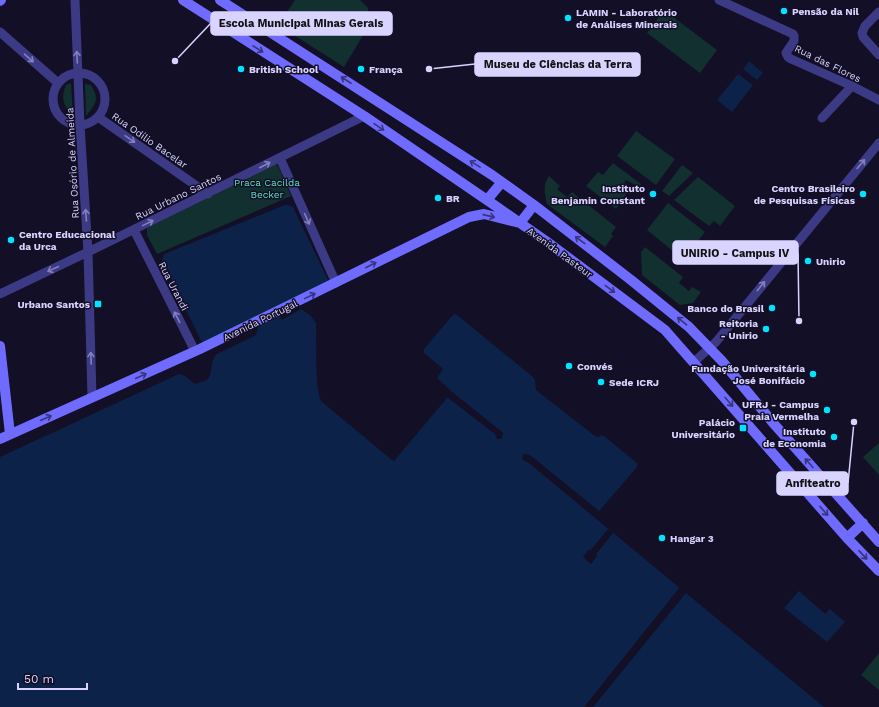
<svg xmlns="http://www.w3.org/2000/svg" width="879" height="707" viewBox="0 0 879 707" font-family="'Work Sans',sans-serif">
<rect width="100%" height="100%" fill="#130f26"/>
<path fill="#12302f" d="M295,0H360L368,8V27L344,67L278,25Z
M664,10L717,50L700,73L647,33Z
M71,83L73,117C64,105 60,99 66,85Z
M85,84L91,85C100,99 96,104 86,116Z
M636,131L675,159L656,185L617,156Z
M613,163L641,184L639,187L626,180L624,183L630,188L616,209L586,186L598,172L603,175Z
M276,164L279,168L291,196L157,254L147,235V228Z
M682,165L693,173L669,196L662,191Z
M549,176L560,186L557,189L567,197L572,192L616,227L611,234L613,236L605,247L547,204C545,194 542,185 549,176Z
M698,177L735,206L720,226L714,221L709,226L674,200Z
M668,203L705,232L698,241L705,246L690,265L647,230Z
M645,247L683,277L679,283L689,291L692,287L701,292L693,303L680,305L642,275L641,252Z
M879,443V475L863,457Z
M879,653V690L861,675Z"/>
<path fill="#0c2248" d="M749,61L763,73L757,80L743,69Z
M738,74L753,85L732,112L717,100Z
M285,205H289L293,207L328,280V282L276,312L282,320L301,309L310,315L316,323C317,343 314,385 321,401L392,460L394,461L452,392L437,378L443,369L424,353V349L451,317L454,314L457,315L533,377L535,380L536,390L595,436L599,437L601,435L604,436L637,463V467L594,517L824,707H0V457L179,374L185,376L195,384L207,380C214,372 209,361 217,354L256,335L258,328L257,323L202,343L162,260L164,254Z
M799,591L825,614L830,609L845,622L827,642L784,608Z"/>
<path fill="#130f26" d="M452,392L501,431L503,433L502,438L500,439H497L495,434L447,397Z
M524,454L530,455L599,511L594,517L529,463L523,460L522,457Z
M608,529L613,533L596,554L597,556L591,564L583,557L589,549L590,551Z
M680,587L686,593L593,707H584Z"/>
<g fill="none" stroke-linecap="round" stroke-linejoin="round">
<path stroke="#3d3a85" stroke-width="9" d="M75,0L80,125L88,252L92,397
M719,0L793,34L794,36V41L786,53L788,57L791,59L852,86L879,100
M879,12L865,26L862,33L863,37L879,55
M0,32L58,83
M53 99a26 26 0 1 1 52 0a26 26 0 1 1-52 0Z
M98,117L208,194
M822,118L852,86
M280,158L336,283
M134,230L195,351
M0,294L88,252L364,116
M694,362L716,342L879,143"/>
<path stroke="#6f6bff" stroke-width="10" d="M183,0L364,116L487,200L546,241L665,330L847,538L879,571
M220,0L492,175L534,205L631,280L689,327L722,361L774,424L879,542
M0,1L1,0
M487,200L502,182
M0,346L10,434
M0,439L200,349L469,217L484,214L520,223L534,205
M847,538L863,523"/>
</g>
<defs><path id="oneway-shaft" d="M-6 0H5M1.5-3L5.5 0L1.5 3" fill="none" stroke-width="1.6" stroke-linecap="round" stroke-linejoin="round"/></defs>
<g stroke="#38347d">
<use href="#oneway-shaft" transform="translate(258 49) rotate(32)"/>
<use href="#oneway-shaft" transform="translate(346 80) rotate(-147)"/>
<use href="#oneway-shaft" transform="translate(379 127) rotate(34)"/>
<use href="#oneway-shaft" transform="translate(475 164) rotate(-148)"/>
<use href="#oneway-shaft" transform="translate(489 216) rotate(13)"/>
<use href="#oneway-shaft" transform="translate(580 240) rotate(-143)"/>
<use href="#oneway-shaft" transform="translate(371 265) rotate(-27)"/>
<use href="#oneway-shaft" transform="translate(610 289) rotate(37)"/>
<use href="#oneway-shaft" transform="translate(310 296) rotate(-26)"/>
<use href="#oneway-shaft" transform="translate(682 321) rotate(-140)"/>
<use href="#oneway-shaft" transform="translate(141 376) rotate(-24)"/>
<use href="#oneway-shaft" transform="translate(729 402) rotate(49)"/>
<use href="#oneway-shaft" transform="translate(46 418) rotate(-24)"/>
<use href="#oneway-shaft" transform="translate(809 463) rotate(-132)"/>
<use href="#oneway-shaft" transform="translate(824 511) rotate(49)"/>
<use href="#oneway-shaft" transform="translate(863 555) rotate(47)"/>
</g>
<g stroke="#837fbc">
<use href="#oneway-shaft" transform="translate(77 57) rotate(-93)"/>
<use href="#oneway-shaft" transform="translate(29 58) rotate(41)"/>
<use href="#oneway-shaft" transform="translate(130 139) rotate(35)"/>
<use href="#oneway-shaft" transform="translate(861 164) rotate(-50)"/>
<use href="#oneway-shaft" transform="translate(265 165) rotate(-27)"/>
<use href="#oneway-shaft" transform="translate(86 215) rotate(-94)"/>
<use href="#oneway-shaft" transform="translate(307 219) rotate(66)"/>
<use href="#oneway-shaft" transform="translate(148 223) rotate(-26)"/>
<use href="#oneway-shaft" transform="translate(53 269) rotate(155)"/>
<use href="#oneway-shaft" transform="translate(761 286) rotate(-51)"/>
<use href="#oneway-shaft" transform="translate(177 317) rotate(-117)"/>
<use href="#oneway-shaft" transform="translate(91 358) rotate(-92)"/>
</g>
<g fill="#00e5ff" stroke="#130f26" stroke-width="1.5">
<circle cx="784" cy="11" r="4"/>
<circle cx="568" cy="18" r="4"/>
<circle cx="241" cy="69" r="4"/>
<circle cx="361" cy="69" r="4"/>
<circle cx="653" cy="194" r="4"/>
<circle cx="863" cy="194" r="4"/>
<circle cx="438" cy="198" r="4"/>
<circle cx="11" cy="240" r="4"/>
<circle cx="808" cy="261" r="4"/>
<rect x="94" y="300" width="8" height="8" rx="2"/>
<circle cx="772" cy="308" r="4"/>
<circle cx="766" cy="329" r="4"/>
<circle cx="569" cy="366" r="4"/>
<circle cx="813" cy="374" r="4"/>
<circle cx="601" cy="382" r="4"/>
<circle cx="827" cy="410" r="4"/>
<rect x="739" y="424" width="8" height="8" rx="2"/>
<circle cx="834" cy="437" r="4"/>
<circle cx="662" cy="538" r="4"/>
</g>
<g text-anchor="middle" stroke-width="3" stroke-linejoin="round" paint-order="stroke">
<g font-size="10" font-weight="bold" fill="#d9d4ff" stroke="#130f26" text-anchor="start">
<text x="792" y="15">Pensão da Nil</text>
<text x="576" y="16">LAMIN - Laboratório<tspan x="576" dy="12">de Análises Minerais</tspan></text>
<text x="249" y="73">British School</text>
<text x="369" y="73">França</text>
<text x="645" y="192" text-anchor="end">Instituto<tspan x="645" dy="12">Benjamin Constant</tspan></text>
<text x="855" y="192" text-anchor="end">Centro Brasileiro<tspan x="855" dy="12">de Pesquisas Físicas</tspan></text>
<text x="446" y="202">BR</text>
<text x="19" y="238">Centro Educacional<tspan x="19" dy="12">da Urca</tspan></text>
<text x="816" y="265">Unirio</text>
<text x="90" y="308" text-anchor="end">Urbano Santos</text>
<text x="764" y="312" text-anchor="end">Banco do Brasil</text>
<text x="758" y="327" text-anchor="end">Reitoria<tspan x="758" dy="12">- Unirio</tspan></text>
<text x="577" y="370">Convés</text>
<text x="805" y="372" text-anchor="end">Fundação Universitária<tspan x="805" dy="12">José Bonifácio</tspan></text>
<text x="609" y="386">Sede ICRJ</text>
<text x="819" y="408" text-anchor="end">UFRJ - Campus<tspan x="819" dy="12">Praia Vermelha</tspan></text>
<text x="735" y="426" text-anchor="end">Palácio<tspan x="735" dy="12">Universitário</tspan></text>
<text x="826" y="435" text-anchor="end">Instituto<tspan x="826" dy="12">de Economia</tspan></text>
<text x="670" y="542">Hangar 3</text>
</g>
<g font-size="10" fill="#d9d4ff" stroke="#130f26">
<text transform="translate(828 63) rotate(26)" y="4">Rua das Flores</text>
<text transform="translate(150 140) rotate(35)" y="4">Rua Odílio Bacelar</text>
<text transform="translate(72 163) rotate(-93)" y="4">Rua Osório de Almeida</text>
<text transform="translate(178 196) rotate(-26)" y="4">Rua Urbano Santos</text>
<text transform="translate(560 252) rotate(36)" y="4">Avenida Pasteur</text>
<text transform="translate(174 286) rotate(63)" y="4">Rua Urandi</text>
<text transform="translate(260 320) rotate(-26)" y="4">Avenida Portugal</text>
</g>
<g font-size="10" fill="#5fe0c0" stroke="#130f26">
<text x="267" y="186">Praca Cacilda<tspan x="267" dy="12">Becker</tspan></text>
</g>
</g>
<path fill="none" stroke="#d9d4ff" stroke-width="1.5" d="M175 61L211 23M429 69L475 64M799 321L798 253M854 422L848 483"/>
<g fill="#d9d4ff" stroke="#130f26" stroke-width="1.5">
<circle cx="175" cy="61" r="4"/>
<circle cx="429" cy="69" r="4"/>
<circle cx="799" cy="321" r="4"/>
<circle cx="854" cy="422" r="4"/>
</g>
<g fill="#d9d4ff" stroke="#d9d4ff" stroke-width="1.5">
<rect x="211" y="12" width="181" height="23" rx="4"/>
<rect x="475" y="53" width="165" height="23" rx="4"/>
<rect x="673" y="241" width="125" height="23" rx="4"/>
<rect x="777" y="472" width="71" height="23" rx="4"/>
</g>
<g font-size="11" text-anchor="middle" font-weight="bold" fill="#111">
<text x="301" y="27">Escola Municipal Minas Gerais</text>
<text x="558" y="68">Museu de Ciências da Terra</text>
<text x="735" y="257">UNIRIO - Campus IV</text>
<text x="813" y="487">Anfiteatro</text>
</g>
<path d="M18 683v6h69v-6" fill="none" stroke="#d9d4ff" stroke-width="2"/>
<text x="24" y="683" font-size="12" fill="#d9d4ff" stroke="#130f26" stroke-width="3" paint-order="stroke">50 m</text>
</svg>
